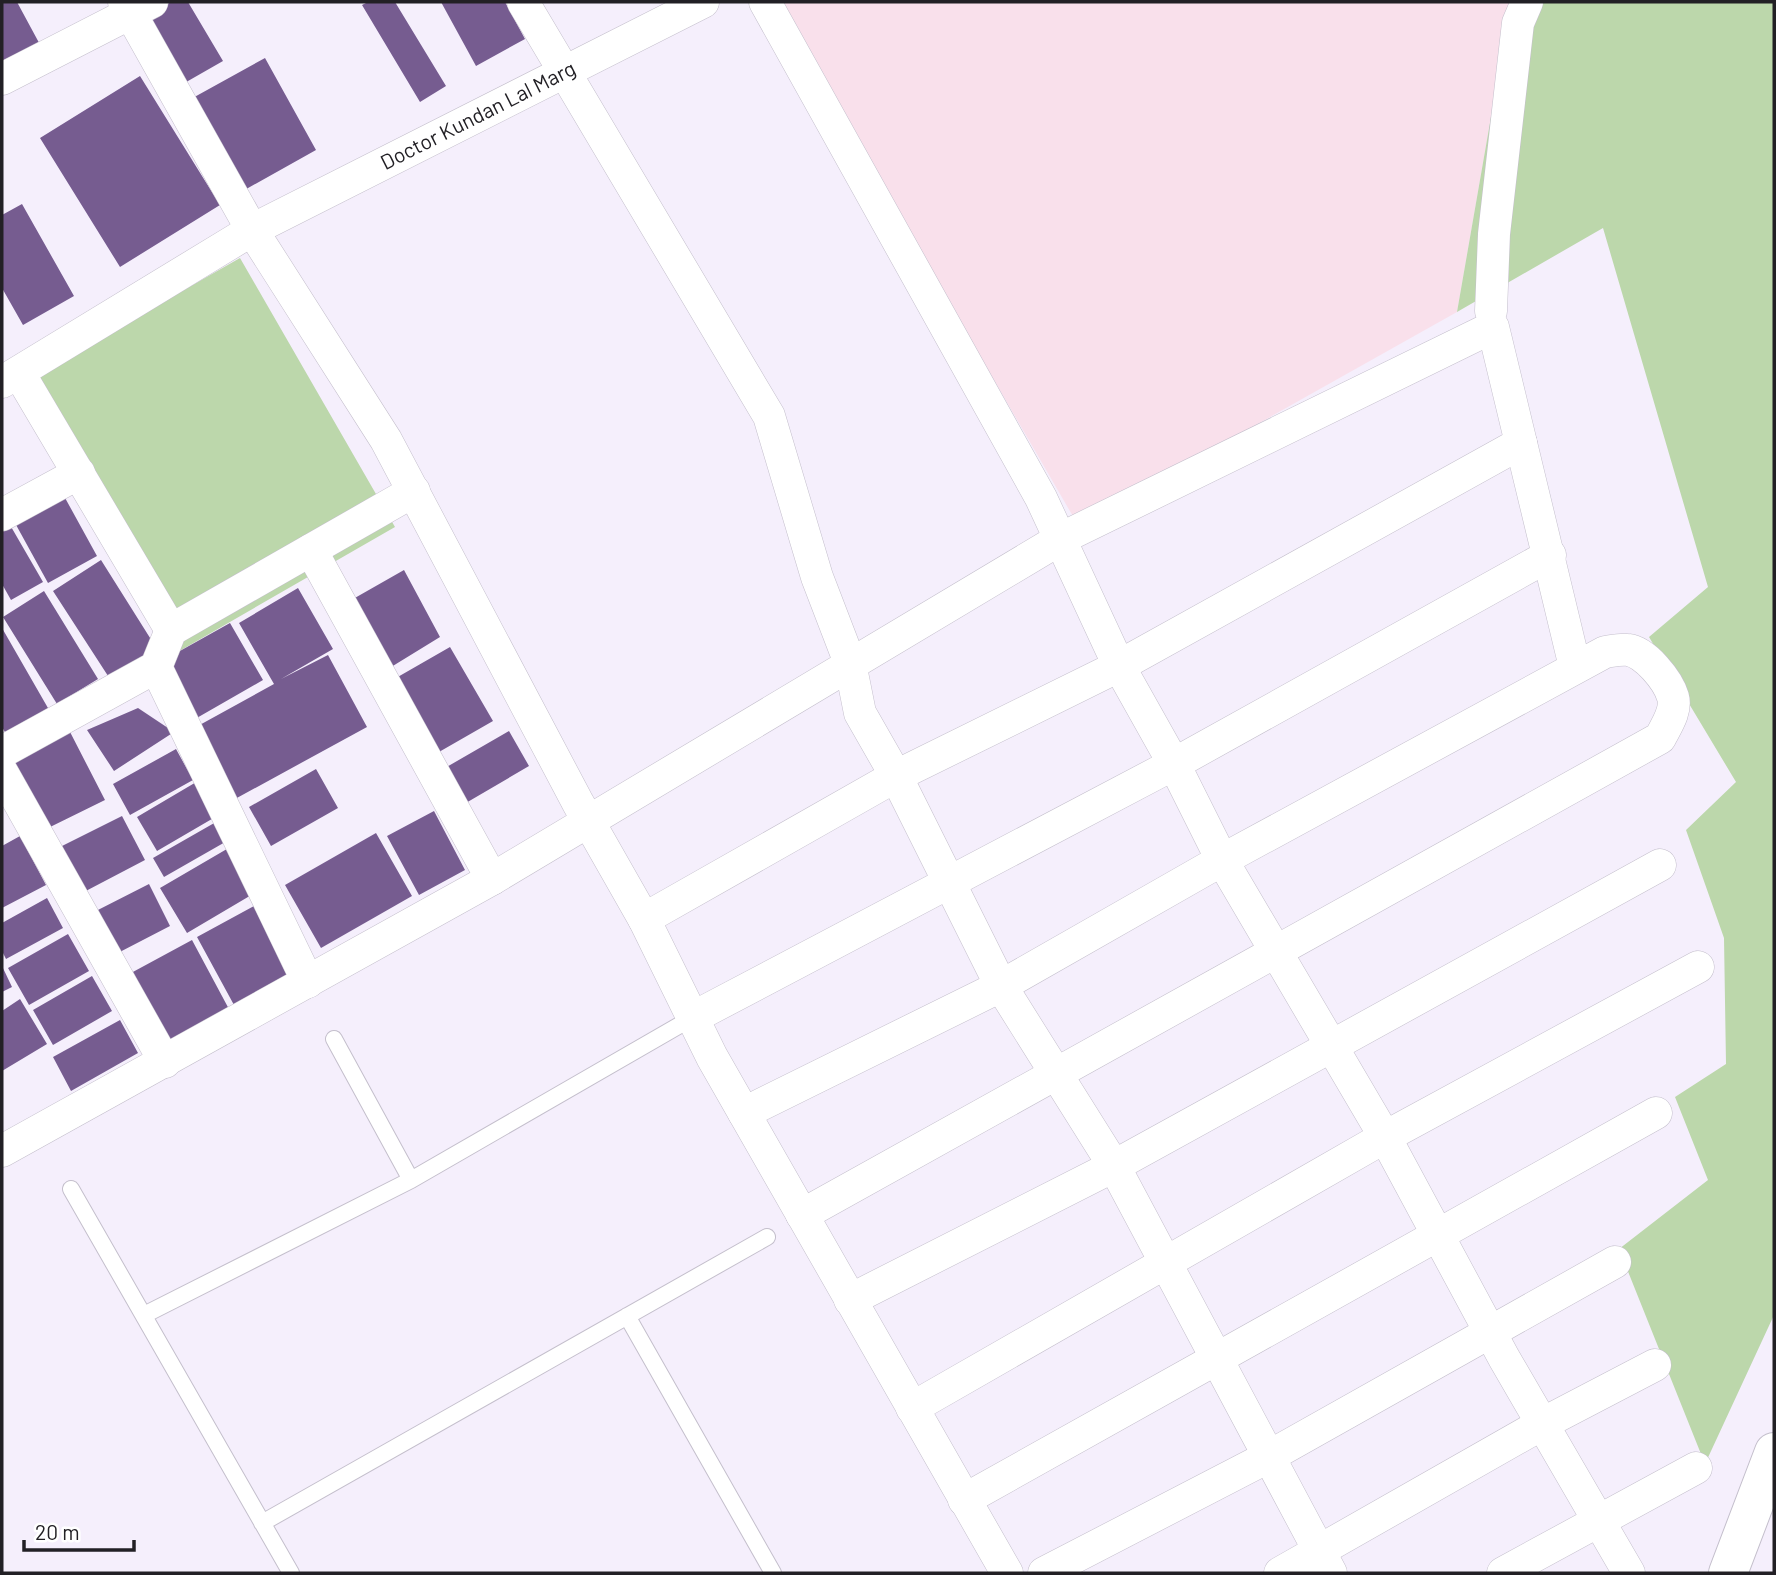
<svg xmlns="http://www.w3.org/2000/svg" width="1776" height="1575" viewBox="0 0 1776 1575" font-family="Barlow,sans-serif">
<rect width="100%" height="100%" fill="#f5effc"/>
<path fill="#f9e0eb" d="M775,2H1511L1457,312L1078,525Z"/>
<path fill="#bcd7ab" d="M1511,2H1774V1315L1705,1464L1619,1249L1708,1180L1675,1097L1726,1064L1724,938L1686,830L1736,782L1649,637L1708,587L1603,228L1457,312Z
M240,258L395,527L176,653L21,383Z"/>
<path fill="#765c90" d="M2,2H17L44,52L9,72L2,59Z
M171,2H188L223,61L181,85L143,18Z
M368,2H395L446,86L420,102L362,5Z
M441,2H505L525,39L476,66Z
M265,58L316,150L241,192L189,100Z
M140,76L220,205L120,267L40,138Z
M22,204L74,296L23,325L2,288V215Z
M64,496L97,556L48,583L15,523Z
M6,518L43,582L11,600L2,584V521Z
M101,560L157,649L110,679L53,591Z
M404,570L440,637L383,672L346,603Z
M298,588L333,649L281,679L328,655L367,727L235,799L196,727L274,684L239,623Z
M44,591L98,679L57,704L3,617Z
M230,623L263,680L195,719L162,661Z
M2,628L52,715L9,739L2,727Z
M450,647L493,721L432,756L389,682Z
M138,708L174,732L114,771L87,730Z
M69,730L105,800L44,830L9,761Z
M509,731L529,766L459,807L438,772Z
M176,749L193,780L130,815L113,784Z
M316,769L338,808L271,846L249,807Z
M198,781L217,816L157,851L137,817Z
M434,811L465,870L419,895L387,836Z
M122,816L145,860L82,893L58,848Z
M216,822L227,841L164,877L153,858Z
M376,833L412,896L321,948L285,885Z
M20,836L46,885L2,908V846Z
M232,846L258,891L187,933L160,888Z
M149,884L170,926L114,955L92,913Z
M47,898L63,928L6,959L2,951V923Z
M254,906L291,974L234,1005L197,937Z
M68,934L89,971L29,1005L8,968Z
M192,940L230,1011L169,1044L131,973Z
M2,966L12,987L2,992Z
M92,976L112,1011L53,1045L33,1010Z
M20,999L47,1044L2,1071V1011Z
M120,1020L138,1053L71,1091L53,1057Z"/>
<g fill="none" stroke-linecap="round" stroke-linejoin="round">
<defs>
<path id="service" d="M334,1039L411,1180
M71,1189L291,1573
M144,1315L411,1180L692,1018
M627,1316L773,1573
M262,1523L767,1237"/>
<g id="minor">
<path d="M124,2L252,230L386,440L578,803L644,919L712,1057L1007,1573"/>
<path d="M523,2L769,416L817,577L850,663L860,713L896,776L1001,986L1114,1166L1331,1573"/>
<path d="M765,2L1041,498L1119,666L1174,764L1222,860L1385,1137L1504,1358L1629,1573"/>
<path d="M2,79L152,2"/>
<path d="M1491,311L1494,234L1518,23L1527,2"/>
<path d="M19,373L171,630"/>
<path id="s1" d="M2,382L252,230L703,2"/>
<path d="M2,515L79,473"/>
<path d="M311,550L492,879"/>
<path d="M156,667L308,982"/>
<path d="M2,752L156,667L171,630L414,491"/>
<path d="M2,772L165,1062"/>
<path d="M644,919L896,776L1119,666L1521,443"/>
<path d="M692,1018L1174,764L1550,555"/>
<path d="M744,1113L1001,986L1222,860L1605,652C1612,651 1621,649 1628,650C1645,652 1668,680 1673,697C1677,711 1666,726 1660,738L802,1215"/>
<path d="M2,1151L492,879L1062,538L1493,327L1575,667"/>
<path d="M850,1300L1114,1166L1660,865"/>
<path d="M912,1408L1385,1137L1698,967"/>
<path d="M964,1500L1656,1113"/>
<path d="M1044,1573L1268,1457L1615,1262"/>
<path d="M1280,1573L1542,1424L1655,1365"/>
<path d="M1503,1573L1696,1468"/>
</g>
<path id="secondary" d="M1728,1573L1774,1452"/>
</defs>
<use href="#service" stroke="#c4bfcc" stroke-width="18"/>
<use href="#minor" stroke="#c4bfcc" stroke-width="33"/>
<use href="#secondary" stroke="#c4bfcc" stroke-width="40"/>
<use href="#service" stroke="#fff" stroke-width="16"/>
<use href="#minor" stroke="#fff" stroke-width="32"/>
<use href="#secondary" stroke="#fff" stroke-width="38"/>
</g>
<g text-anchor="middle" stroke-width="7" stroke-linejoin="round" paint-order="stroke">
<g font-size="21" fill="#222025" stroke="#fff">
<text dy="7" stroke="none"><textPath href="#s1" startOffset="546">Doctor Kundan Lal Marg</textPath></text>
</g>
</g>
<rect width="1776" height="1575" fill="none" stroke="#222025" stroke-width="7"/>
<path d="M24 1540v10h110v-10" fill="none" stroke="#222025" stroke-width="3.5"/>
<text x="35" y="1540" font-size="21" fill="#222025" stroke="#ffffff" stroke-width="5" paint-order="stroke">20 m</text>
</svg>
